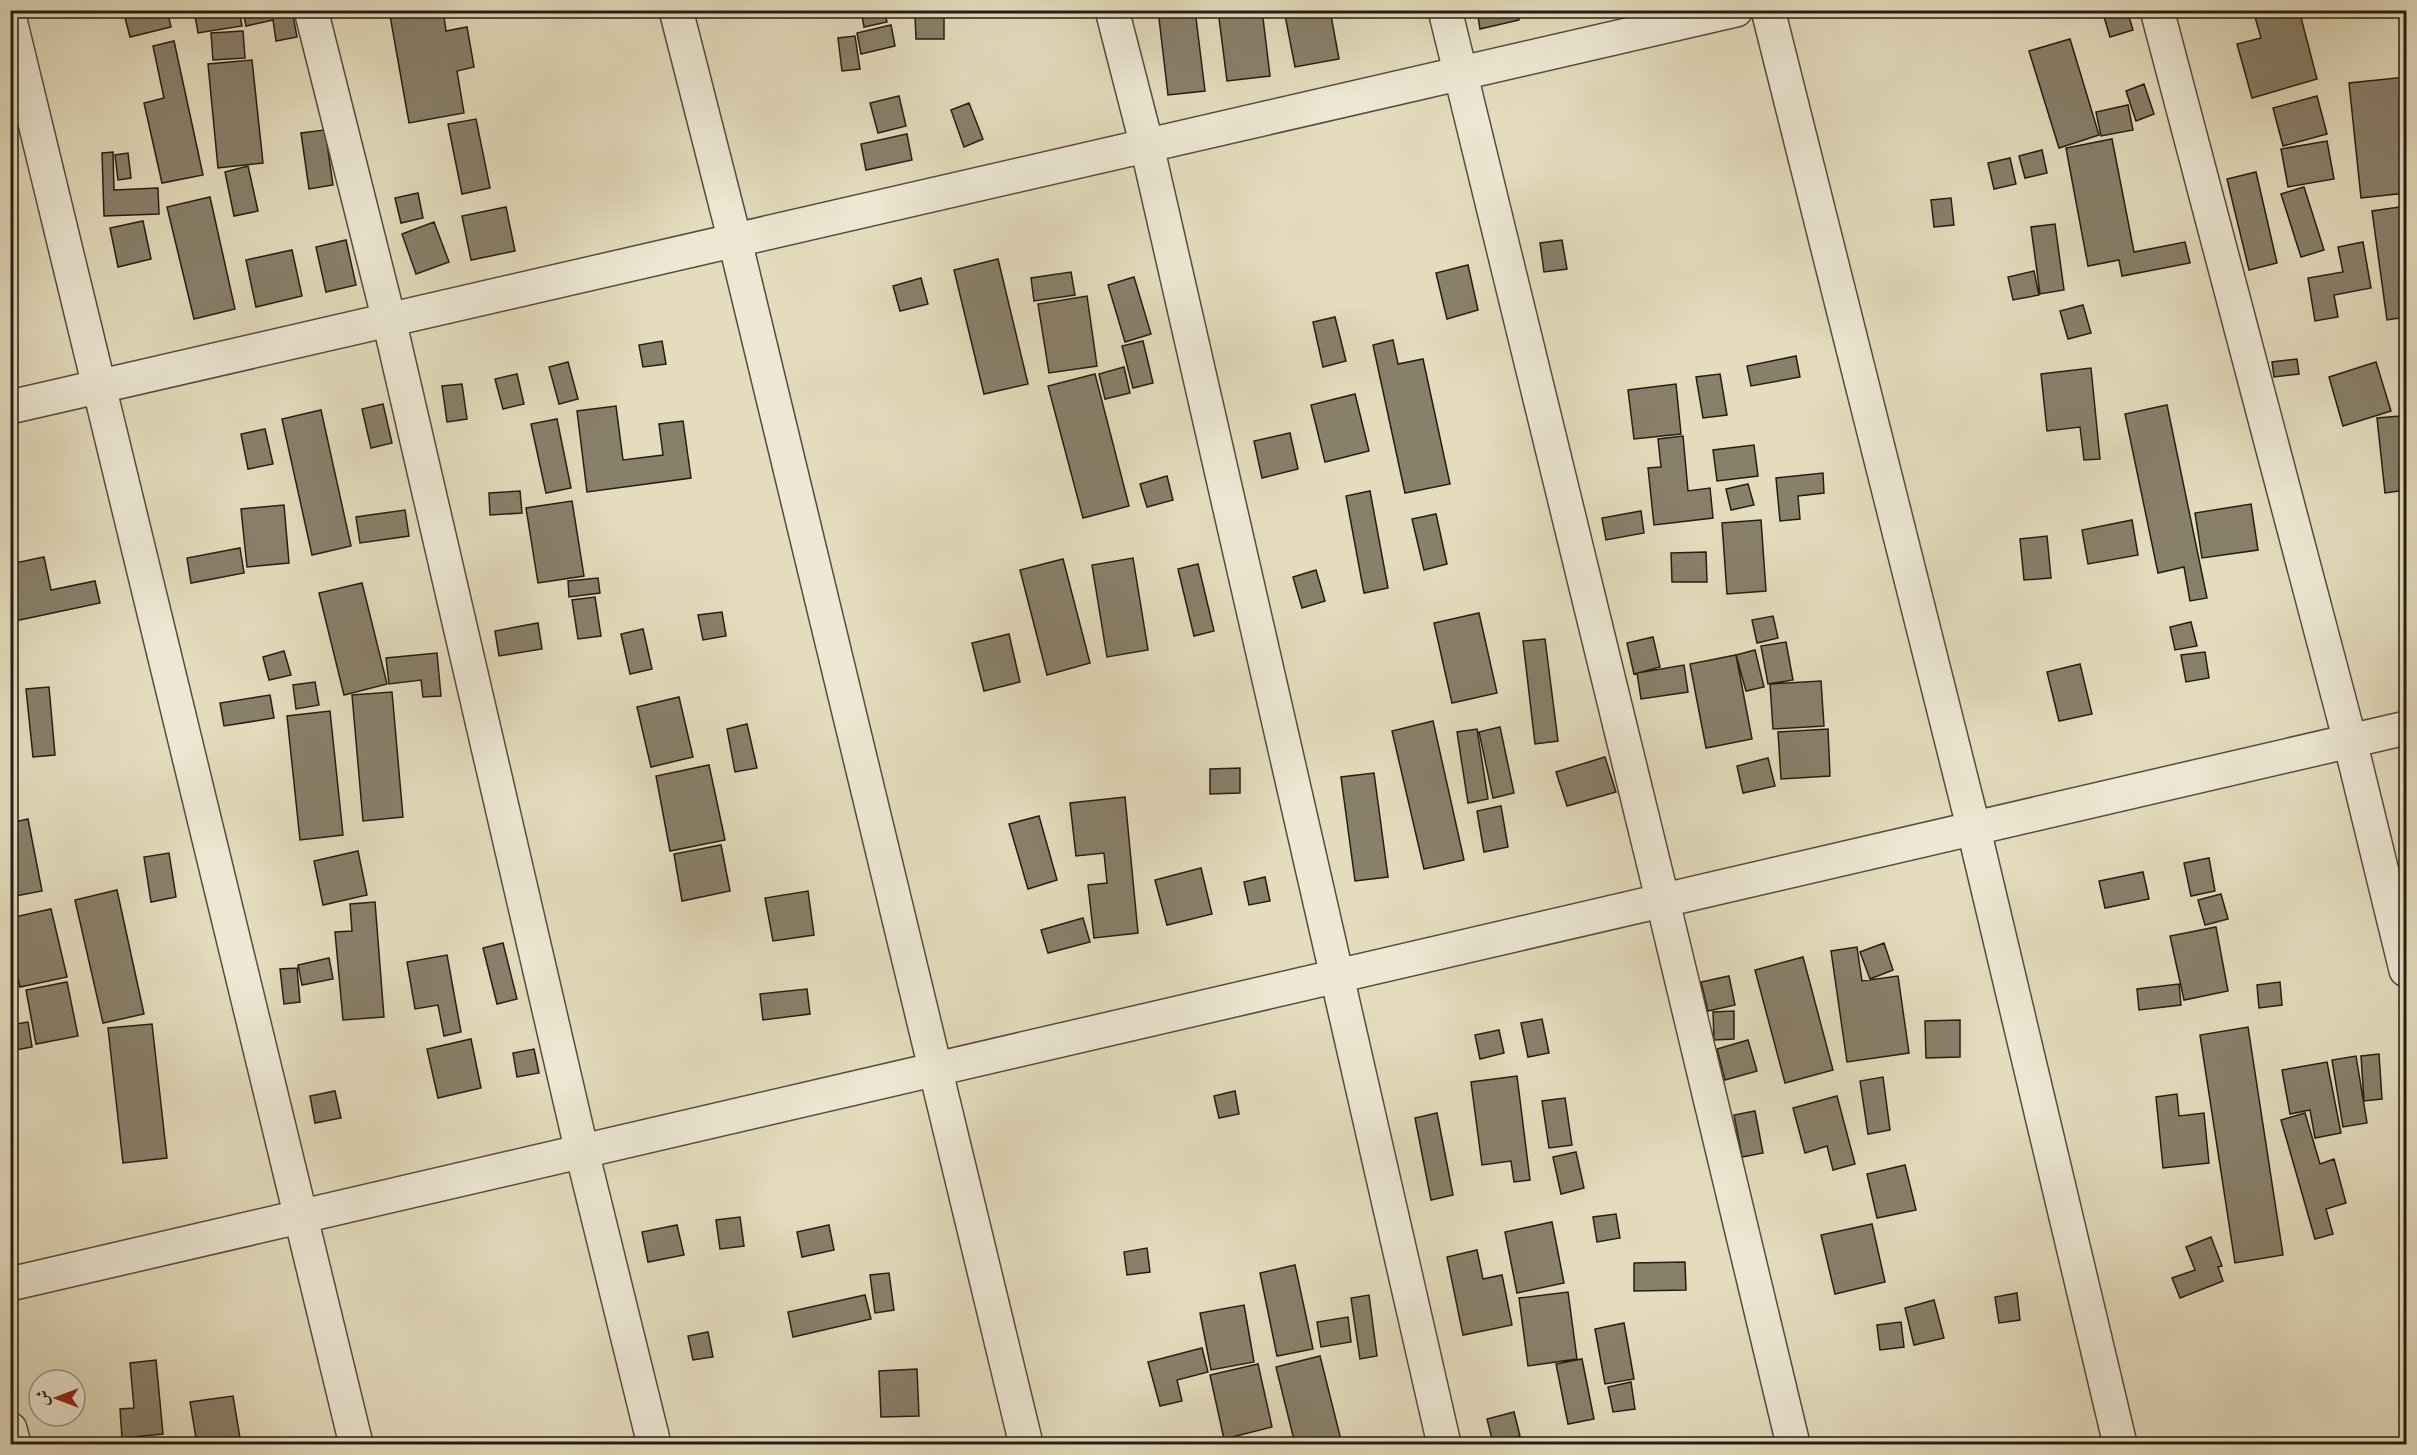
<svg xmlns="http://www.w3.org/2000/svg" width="2417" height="1455" viewBox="0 0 2417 1455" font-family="Alegreya,Amiri,serif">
<rect width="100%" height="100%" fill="#e4dcbd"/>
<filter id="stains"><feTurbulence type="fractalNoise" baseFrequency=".00333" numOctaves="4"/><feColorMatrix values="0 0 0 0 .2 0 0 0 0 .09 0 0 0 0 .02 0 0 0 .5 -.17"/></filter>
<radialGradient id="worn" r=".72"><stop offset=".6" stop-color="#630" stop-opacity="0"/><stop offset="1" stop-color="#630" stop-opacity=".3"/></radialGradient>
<path fill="#89806b" stroke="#271c12" stroke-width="1.5" d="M123,10H167L171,27L130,37Z
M194,10H239L242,26L198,33Z
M243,10H292L297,37L276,41L273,20L246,26Z
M389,10H443L446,31L467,27L474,67L457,71L464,113L409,123Z
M861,10H884L887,22L864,27Z
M1158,10H1195L1205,91L1168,95Z
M1218,10H1262L1270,76L1227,81Z
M1284,10H1330L1339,59L1295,67Z
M1477,10H1517L1519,20L1480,29Z
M2102,10H2127L2133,30L2110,37Z
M2253,10H2299L2317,79L2252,98L2237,44L2261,38Z
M944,14V39H916L915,15Z
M891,25L895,46L861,54L857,33Z
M243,31L245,58L213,60L211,33Z
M855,36L860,69L842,71L838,38Z
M2070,39L2099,135L2059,148L2029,51Z
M174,41L203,175L162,183L144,103L164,98L153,46Z
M252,60L263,163L218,168L208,64Z
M2406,77V193L2361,198L2349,83Z
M2144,84L2154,114L2136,121L2126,91Z
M899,96L906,126L878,133L870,103Z
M2317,96L2327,134L2283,146L2273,108Z
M969,103L983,139L964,147L951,110Z
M2128,105L2133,130L2101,136L2096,112Z
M476,119L490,188L462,194L448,124Z
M325,130L333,185L309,189L301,133Z
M907,134L912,160L866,170L861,144Z
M2112,139L2134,252L2185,242L2190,263L2122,276L2119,260L2088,266L2066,148Z
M2327,141L2334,179L2288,187L2281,149Z
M2042,150L2047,173L2025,178L2019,156Z
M113,152L114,190L158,188L159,214L104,216L102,153Z
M128,153L131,178L118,180L115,155Z
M2010,158L2016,184L1994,189L1988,163Z
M248,166L258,211L234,216L225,172Z
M2256,172L2277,263L2249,270L2227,179Z
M2304,187L2324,250L2301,257L2281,194Z
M418,193L423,218L401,223L395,198Z
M210,197L235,309L194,319L167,207Z
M14,198L17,225H10V199Z
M1951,198L1954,225L1934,227L1931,200Z
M2406,206V317L2387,320L2372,211Z
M506,207L515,251L471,260L462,216Z
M143,221L151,259L118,267L110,228Z
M434,222L449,262L416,274L402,234Z
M2055,224L2064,290L2040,294L2031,227Z
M346,240L356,285L326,292L316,247Z
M1562,240L1567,269L1544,272L1540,243Z
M2363,242L2371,288L2334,295L2338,317L2315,321L2308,278L2343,272L2338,247Z
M292,250L302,296L256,307L246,260Z
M998,259L1028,384L984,394L954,270Z
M1468,265L1478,310L1447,319L1436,273Z
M2034,271L2039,295L2013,300L2008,277Z
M1071,272L1075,295L1034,301L1031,278Z
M1134,277L1151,334L1125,342L1108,285Z
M921,278L928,304L900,311L893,286Z
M1087,296L1097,366L1049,373L1038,304Z
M2083,305L2091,333L2068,339L2060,311Z
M1335,317L1346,361L1323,367L1313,322Z
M1393,340L1398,364L1423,359L1450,484L1405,493L1373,345Z
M662,341L666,364L643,367L639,345Z
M1143,341L1153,383L1133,388L1122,346Z
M2401,347H2406V396Z
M1796,356L1800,377L1751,386L1747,366Z
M2297,359L2299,374L2274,377L2272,362Z
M568,362L578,399L559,404L549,367Z
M2376,362L2391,411L2343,426L2329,377Z
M1124,367L1130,393L1105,399L1099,374Z
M2091,368L2100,459L2084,460L2080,427L2047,431L2041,374Z
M517,374L524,404L503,409L495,379Z
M1095,374L1129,506L1083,518L1048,386Z
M1720,374L1727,415L1703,418L1696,377Z
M462,384L467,419L447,422L442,386Z
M1676,384L1681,434L1634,439L1628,390Z
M1355,394L1369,451L1325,462L1311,405Z
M383,404L392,443L371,448L362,409Z
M2167,405L2207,598L2190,601L2184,567L2158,573L2125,414Z
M616,406L623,460L663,455L659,424L683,421L691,478L587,492L577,411Z
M321,410L351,546L312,555L282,419Z
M2400,416L2406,490L2385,493L2377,418Z
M557,419L571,488L546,493L531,424Z
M265,429L273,464L248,469L241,434Z
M1290,433L1298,469L1262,478L1254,441Z
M1683,436L1688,491L1710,488L1713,518L1654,525L1648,468L1661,467L1658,439Z
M1754,445L1758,476L1717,481L1713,450Z
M1823,473L1824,493L1798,496L1800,519L1780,521L1776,478Z
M1167,476L1173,500L1147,507L1140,484Z
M1748,484L1754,505L1731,510L1726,489Z
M520,491L522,513L490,515L489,493Z
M1370,491L1388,588L1364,593L1346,496Z
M572,501L584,576L538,583L526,508Z
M2251,504L2258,550L2202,558L2195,513Z
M284,505L289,563L247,567L241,509Z
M405,510L409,536L360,543L356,517Z
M1641,511L1644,533L1606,540L1602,518Z
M1436,514L1447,564L1424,570L1412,519Z
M1761,520L1766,591L1727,594L1722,523Z
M2132,520L2138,555L2088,564L2082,530Z
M2047,536L2051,578L2024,580L2020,539Z
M240,548L244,573L191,583L187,558Z
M1706,552L1707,582H1672L1671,553Z
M44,557L51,590L95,581L100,603L10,622V564Z
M1133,558L1148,650L1107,657L1092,565Z
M1063,559L1090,663L1047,675L1020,570Z
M1198,564L1214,631L1194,636L1178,569Z
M1316,570L1325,601L1302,608L1293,577Z
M598,578L600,593L569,597L568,581Z
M362,583L387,684L344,695L319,593Z
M595,597L601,636L578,639L572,600Z
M722,612L726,636L703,640L698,615Z
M1479,613L1497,693L1452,703L1434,623Z
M1773,616L1778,638L1757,643L1752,620Z
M2191,622L2197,646L2175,650L2170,627Z
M538,623L542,649L499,656L495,631Z
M643,629L652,669L630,674L621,634Z
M1009,634L1020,682L984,691L972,643Z
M1653,637L1660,667L1634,674L1627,643Z
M1545,639L1558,741L1535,744L1523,641Z
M1786,642L1793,680L1768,684L1761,646Z
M1755,650L1764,687L1746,691L1736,655Z
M284,651L291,675L269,680L263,657Z
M2205,652L2209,678L2186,682L2181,655Z
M437,653L441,696L423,697L421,680L389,684L386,658Z
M1736,655L1752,739L1706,748L1690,664Z
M2080,664L2092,714L2059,721L2047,672Z
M1684,665L1688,692L1641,699L1637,673Z
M1821,681L1824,726L1773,729L1770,684Z
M315,682L319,705L296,709L293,685Z
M49,687L55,755L33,757L26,689Z
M392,692L403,817L363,821L352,695Z
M270,695L274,718L224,726L220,703Z
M679,697L693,757L651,767L637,707Z
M330,711L343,835L300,840L287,716Z
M1433,721L1464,860L1424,869L1392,731Z
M747,724L757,768L735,772L727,729Z
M1500,727L1514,793L1493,798L1479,732Z
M1477,729L1488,799L1468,803L1457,732Z
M1828,729L1830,776L1781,779L1778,732Z
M1605,757L1616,792L1567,806L1556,772Z
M1768,758L1775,786L1743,793L1737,766Z
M709,765L725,840L670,851L656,776Z
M1240,768V793L1210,794V769Z
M1374,773L1388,877L1355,881L1341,777Z
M1125,797L1138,933L1094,938L1088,885L1107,883L1104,853L1076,856L1070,803Z
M1501,806L1508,847L1484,852L1477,811Z
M1039,816L1057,880L1028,889L1009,824Z
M28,819L42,891L10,897V823Z
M721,845L730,891L682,901L674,854Z
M358,851L367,895L323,905L314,861Z
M169,853L176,897L151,902L144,857Z
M2209,858L2215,891L2191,896L2184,863Z
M1201,868L1212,914L1167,925L1155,880Z
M2143,872L2149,899L2105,908L2099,881Z
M1265,877L1270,901L1249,905L1244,882Z
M117,890L144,1014L103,1023L75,900Z
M808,891L814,935L773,941L765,898Z
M2221,894L2228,919L2205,925L2198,900Z
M375,902L384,1017L343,1020L335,932L352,931L350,904Z
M51,909L67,977L20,987L10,947V918Z
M1083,918L1090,942L1048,953L1041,930Z
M2216,927L2228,991L2184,1000L2170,936Z
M503,943L517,999L497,1004L483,948Z
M1884,943L1893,970L1870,979L1860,952Z
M1857,947L1862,981L1898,976L1909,1053L1847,1062L1831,951Z
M447,955L461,1032L444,1036L438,1005L415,1009L407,962Z
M1803,957L1833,1070L1785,1083L1755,970Z
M329,958L333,979L302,985L298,965Z
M297,968L300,1002L284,1004L280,969Z
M1729,976L1735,1005L1708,1011L1701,982Z
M67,982L78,1036L36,1044L26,990Z
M2280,982L2282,1005L2259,1008L2257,985Z
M2179,984L2181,1005L2139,1010L2137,989Z
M807,989L810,1014L763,1020L760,994Z
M1734,1011V1039L1714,1040L1713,1012Z
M1542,1019L1549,1053L1528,1057L1521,1023Z
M1960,1020V1057L1926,1058L1925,1021Z
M28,1022L32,1047L10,1051V1025Z
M152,1024L167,1158L123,1163L108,1028Z
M2248,1027L2283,1255L2235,1263L2200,1035Z
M1499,1030L1504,1053L1480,1059L1475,1035Z
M471,1039L481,1088L438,1098L427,1049Z
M1748,1040L1757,1071L1725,1080L1717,1049Z
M534,1049L539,1073L517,1077L513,1053Z
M2379,1054L2382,1099L2364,1101L2361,1056Z
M2356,1056L2367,1123L2343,1127L2332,1060Z
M2327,1062L2341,1133L2315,1138L2310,1110L2290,1114L2282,1070Z
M1517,1076L1530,1180L1514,1182L1511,1161L1482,1165L1471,1082Z
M1883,1077L1890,1130L1868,1134L1860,1081Z
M335,1091L341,1118L315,1123L310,1096Z
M1235,1091L1239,1114L1219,1118L1214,1096Z
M2177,1094L2179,1116L2204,1113L2209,1163L2163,1168L2156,1097Z
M1837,1096L1855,1164L1833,1170L1827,1146L1805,1153L1793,1108Z
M1565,1098L1572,1145L1549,1148L1542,1101Z
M1755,1111L1763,1153L1742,1157L1734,1115Z
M1437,1113L1453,1195L1431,1200L1415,1118Z
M2305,1113L2320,1164L2334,1159L2346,1203L2326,1209L2333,1234L2315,1239L2281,1120Z
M1576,1152L1584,1188L1561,1194L1553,1157Z
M1905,1165L1916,1210L1877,1218L1867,1174Z
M1616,1214L1620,1238L1597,1242L1593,1217Z
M740,1217L744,1246L720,1249L716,1220Z
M1552,1222L1564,1283L1517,1293L1505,1232Z
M1872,1224L1885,1282L1835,1294L1821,1235Z
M677,1225L684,1255L648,1262L642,1232Z
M829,1225L834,1250L802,1257L797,1232Z
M2211,1237L2222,1266L2218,1267L2223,1281L2180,1298L2172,1278L2195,1270L2186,1247Z
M1147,1248L1150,1272L1127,1275L1124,1252Z
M1477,1250L1483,1279L1502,1275L1512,1325L1463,1335L1447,1257Z
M1685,1262L1686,1290L1634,1291V1263Z
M1295,1265L1313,1349L1277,1356L1260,1273Z
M889,1273L894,1310L875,1313L870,1275Z
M1568,1292L1577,1359L1528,1366L1519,1298Z
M2017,1293L2020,1320L1999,1323L1995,1297Z
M865,1295L871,1319L793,1337L788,1312Z
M1369,1295L1377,1356L1360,1359L1351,1298Z
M1934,1300L1944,1338L1914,1345L1905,1308Z
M1244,1305L1254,1362L1211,1370L1200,1313Z
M1348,1317L1351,1342L1321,1347L1317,1322Z
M1901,1322L1904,1347L1880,1350L1877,1325Z
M1624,1323L1634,1379L1605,1384L1595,1329Z
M708,1332L713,1357L693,1360L688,1336Z
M1202,1348L1208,1372L1177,1380L1182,1401L1160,1406L1148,1362Z
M1320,1356L1342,1444H1295L1276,1367Z
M1582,1359L1594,1419L1568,1424L1556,1364Z
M156,1360L163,1434L122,1438L120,1409L134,1408L130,1363Z
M1258,1364L1272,1427L1224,1439L1210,1375Z
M917,1369L919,1416L881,1417L879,1371Z
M1631,1382L1635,1409L1613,1412L1608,1387Z
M233,1396L241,1444H197L190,1402Z
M1514,1412L1520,1436L1493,1443L1487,1419Z
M171,1438L172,1444H126V1441Z"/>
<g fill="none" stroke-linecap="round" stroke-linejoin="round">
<defs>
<path id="street" d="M311,10L389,320L582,1152L654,1444
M676,10L735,241L1026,1444
M1112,10L1147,146L1444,1444
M1445,10L1663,902L1793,1444
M1768,10L1974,830L2120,1444
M2157,10L2350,741L2406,970
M10,20L356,1444
M10,407L1736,10
M10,1284L2406,728
M10,1429L14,1444"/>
</defs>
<use href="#street" stroke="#564c3d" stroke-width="36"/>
<use href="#street" stroke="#ede8d4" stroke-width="33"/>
</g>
<rect width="2417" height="1455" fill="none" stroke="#e4dcbd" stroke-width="36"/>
<rect x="12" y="12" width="2393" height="1431" fill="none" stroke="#271c12" stroke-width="3"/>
<rect x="18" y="18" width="2381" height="1419" fill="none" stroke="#271c12" stroke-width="1.5"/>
<g transform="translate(57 1398) rotate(270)"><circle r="28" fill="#ede8d4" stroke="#9e9686" stroke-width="1.5"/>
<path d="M0-4.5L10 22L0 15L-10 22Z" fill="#8f2418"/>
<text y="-9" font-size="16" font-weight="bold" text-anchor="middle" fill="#271c12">ش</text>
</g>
<rect width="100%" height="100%" filter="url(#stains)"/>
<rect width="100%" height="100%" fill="url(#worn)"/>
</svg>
